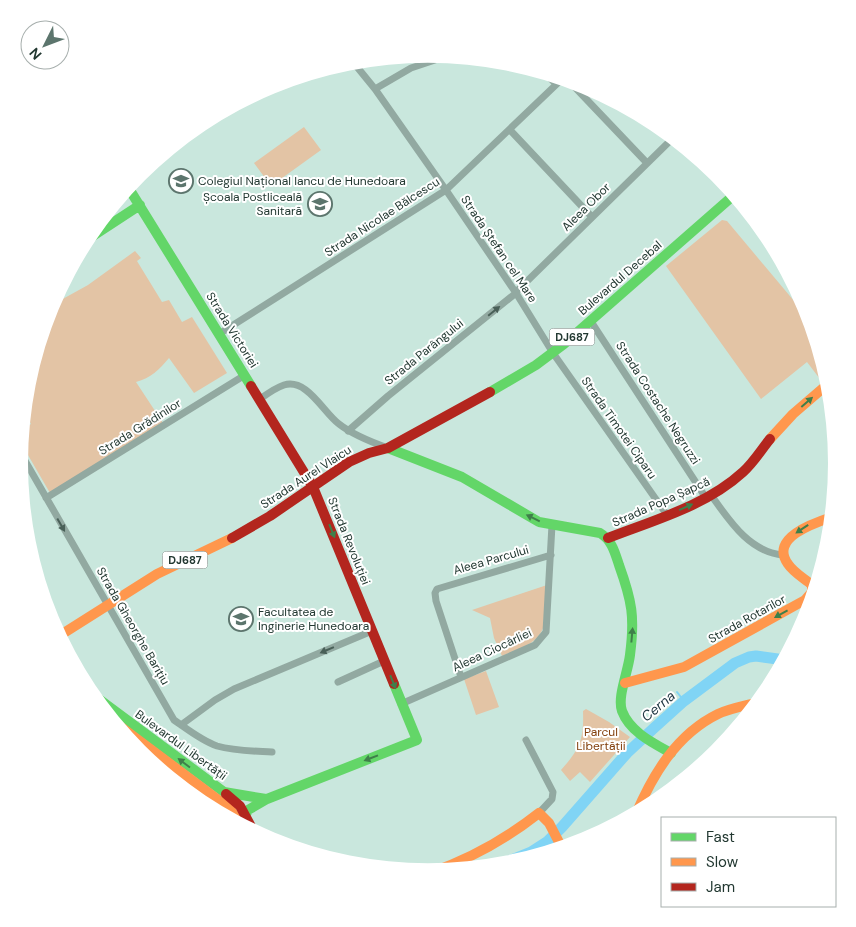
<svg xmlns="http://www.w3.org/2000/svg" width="856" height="927" viewBox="0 0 856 927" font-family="'DM Sans',sans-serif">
<rect width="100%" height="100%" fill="#c9e7dd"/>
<path fill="#e3c4a5" d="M304,127L321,150L271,186L254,163Z
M722,220L727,221L810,320L828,379L823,383L807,362L761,399L666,266Z
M135,251L141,258L137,261L162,302L169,300L182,322L192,317L227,373L194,393L169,358C159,370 151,378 136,382L163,423L50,493L21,443L22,430L31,424L24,411L27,383L50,306L88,285Z
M547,585L543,628C537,645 517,649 502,656L494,638L490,618L472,610Z
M486,671L499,707L476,715L464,679Z
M586,709L609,722L630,737L590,782L580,772L570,781L561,770C580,749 584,739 583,711Z"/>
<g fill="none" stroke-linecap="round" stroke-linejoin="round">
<path stroke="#80d4f5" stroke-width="2" d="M677,692L684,701"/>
<path stroke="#80d4f5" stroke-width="11" d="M497,866L531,852L548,841L562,827L627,753L654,728L684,701L735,663L749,657L756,656L785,660"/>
<path stroke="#92a9a1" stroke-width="7" d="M353,62L375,89L448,193L516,293L553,353L667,515
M546,74L556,84
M568,80L647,163
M375,89L411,68L447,56
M510,130L591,216
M515,293L673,138
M590,320L706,498
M219,334L446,190L562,79
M260,399C267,394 275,388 284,385C307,378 323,412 339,424C353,435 371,442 388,448
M348,431L388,396L516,293
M20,452L174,720C187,729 202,741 217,746C235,751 254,751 272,752
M711,495C729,520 749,552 783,555
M46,498L245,375
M461,677L436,601L435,593L437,589L551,555
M338,682L384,661
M401,704L535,645L546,632L552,525
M181,725L215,700L234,689L372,631
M526,740L553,792L552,799L539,813
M167,776L173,767"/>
<path stroke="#63d668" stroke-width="10" d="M128,187L251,386
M85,241L140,205
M490,392L536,365L564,344L734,195
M388,448L462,477L539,522L600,533C612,540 615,553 619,565C632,601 635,617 630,655C628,672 617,697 622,711C630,732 653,743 671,753
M88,691L224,792L266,799
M241,824L248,810L267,799L417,740L394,684"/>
<path stroke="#ff974d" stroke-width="10" d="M770,439L793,414L829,383
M59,636L157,574L232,538
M625,683L684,667L805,600L812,592V585C804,578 794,573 788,564C769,538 814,523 832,517
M113,721L229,808L242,826
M636,814C653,774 677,734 718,714C731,708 745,706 759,702
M430,873C470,859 506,839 539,813L549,823L562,848"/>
<path stroke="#b3261e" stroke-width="10" d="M251,386L313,487L394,684
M232,538L270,516L349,462L369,453L388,448L490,392
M608,538C654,520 706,506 743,472C754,462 761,450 770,439
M226,794L240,806L254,832"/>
</g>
<defs><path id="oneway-solid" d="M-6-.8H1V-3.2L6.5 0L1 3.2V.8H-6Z" transform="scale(1.25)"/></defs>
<g fill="#496058">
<use href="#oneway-solid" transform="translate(494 311) rotate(-39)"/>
<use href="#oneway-solid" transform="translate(61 525) rotate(60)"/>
<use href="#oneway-solid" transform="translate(327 650) rotate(157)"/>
</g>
<g fill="#3f7f4a">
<use href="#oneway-solid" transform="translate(807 402) rotate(-41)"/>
<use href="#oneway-solid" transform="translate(686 507) rotate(-24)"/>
<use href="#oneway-solid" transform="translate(533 518) rotate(-154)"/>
<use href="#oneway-solid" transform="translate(802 529) rotate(146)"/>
<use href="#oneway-solid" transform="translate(332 531) rotate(68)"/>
<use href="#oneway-solid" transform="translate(781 614) rotate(151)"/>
<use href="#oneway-solid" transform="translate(632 635) rotate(-85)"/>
<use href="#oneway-solid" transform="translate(393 682) rotate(68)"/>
<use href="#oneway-solid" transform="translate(371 758) rotate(159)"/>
<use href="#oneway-solid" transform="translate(184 763) rotate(-143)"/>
</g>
<defs>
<symbol id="university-ring" viewBox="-11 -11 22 22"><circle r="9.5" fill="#fff" stroke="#5c756d" stroke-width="1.5"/><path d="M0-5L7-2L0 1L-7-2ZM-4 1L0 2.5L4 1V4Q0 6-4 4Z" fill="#5c756d"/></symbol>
</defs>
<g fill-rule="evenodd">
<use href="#university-ring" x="167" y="167" width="28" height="28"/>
<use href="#university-ring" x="306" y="190" width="28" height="28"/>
<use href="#university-ring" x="227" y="605" width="28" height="28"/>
</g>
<g text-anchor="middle" stroke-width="4" stroke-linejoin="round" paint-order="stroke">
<g fill="#fff" stroke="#64746f" stroke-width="1">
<rect x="549.5" y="328.5" width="45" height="17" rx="4"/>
<rect x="162.5" y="551.5" width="45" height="17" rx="4"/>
</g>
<g font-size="11" font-weight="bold" fill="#223831">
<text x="572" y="341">DJ687</text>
<text x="185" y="564">DJ687</text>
</g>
<g font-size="12" fill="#223831" stroke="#fff" text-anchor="start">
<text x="198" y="185">Colegiul Național Iancu de Hunedoara</text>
<text x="302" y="201" text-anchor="end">Școala Postliceală<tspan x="302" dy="14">Sanitară</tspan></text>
<text x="258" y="616">Facultatea de<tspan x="258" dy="14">Inginerie Hunedoara</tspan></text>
</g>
<g font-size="12" fill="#223831" stroke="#fff">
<text transform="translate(586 207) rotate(-45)" y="4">Aleea Obor</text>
<text transform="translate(382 217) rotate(-33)" y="4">Strada Nicolae Bălcescu</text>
<text transform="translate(499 249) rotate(56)" y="4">Strada Ștefan cel Mare</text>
<text transform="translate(620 278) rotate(-41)" y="4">Bulevardul Decebal</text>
<text transform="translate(232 330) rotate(58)" y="4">Strada Victoriei</text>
<text transform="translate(424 352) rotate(-39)" y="4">Strada Parângului</text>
<text transform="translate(658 403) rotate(57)" y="4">Strada Costache Negruzzi</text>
<text transform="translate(140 427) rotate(-32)" y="4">Strada Grădinilor</text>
<text transform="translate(619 428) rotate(55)" y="4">Strada Timotei Ciparu</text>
<text transform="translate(306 477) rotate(-33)" y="4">Strada Aurel Vlaicu</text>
<text transform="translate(661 502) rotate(-24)" y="4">Strada Popa Șapcă</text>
<text transform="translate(349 541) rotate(68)" y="4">Strada Revoluției</text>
<text transform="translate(491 560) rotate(-16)" y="4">Aleea Parcului</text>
<text transform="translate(747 619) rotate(-29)" y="4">Strada Rotarilor</text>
<text transform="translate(133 626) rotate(60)" y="4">Strada Gheorghe Barițiu</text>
<text transform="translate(492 650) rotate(-25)" y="4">Aleea Ciocârliei</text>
<text transform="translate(181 745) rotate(36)" y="4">Bulevardul Libertății</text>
</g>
<g font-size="12" fill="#823f0c" stroke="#fff">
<text x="601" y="736">Parcul<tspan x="601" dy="14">Libertății</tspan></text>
</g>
<g font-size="14" font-style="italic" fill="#1d3440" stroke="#fff">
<text transform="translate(658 706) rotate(-40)" y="5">Cerna</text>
</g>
</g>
<path d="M0 0H856V927H0ZM28 463a400 400 0 1 1 800 0a400 400 0 1 1-800 0Z" fill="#fff" fill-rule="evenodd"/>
<rect x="661" y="817" width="175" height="90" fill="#ffffff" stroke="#a7afad"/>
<rect x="671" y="833" width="25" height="8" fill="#63d668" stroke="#a7afad"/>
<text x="706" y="842" font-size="15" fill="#223831">Fast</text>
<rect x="671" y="858" width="25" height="8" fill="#ff974d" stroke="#a7afad"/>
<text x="706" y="867" font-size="15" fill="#223831">Slow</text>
<rect x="671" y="883" width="25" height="8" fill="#b3261e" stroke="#a7afad"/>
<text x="706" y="892" font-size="15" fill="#223831">Jam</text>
<g transform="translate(45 45) rotate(228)"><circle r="24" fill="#ffffff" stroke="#a7afad"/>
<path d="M0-4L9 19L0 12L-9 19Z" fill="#5c756d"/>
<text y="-8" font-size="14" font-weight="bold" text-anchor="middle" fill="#223831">N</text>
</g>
</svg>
